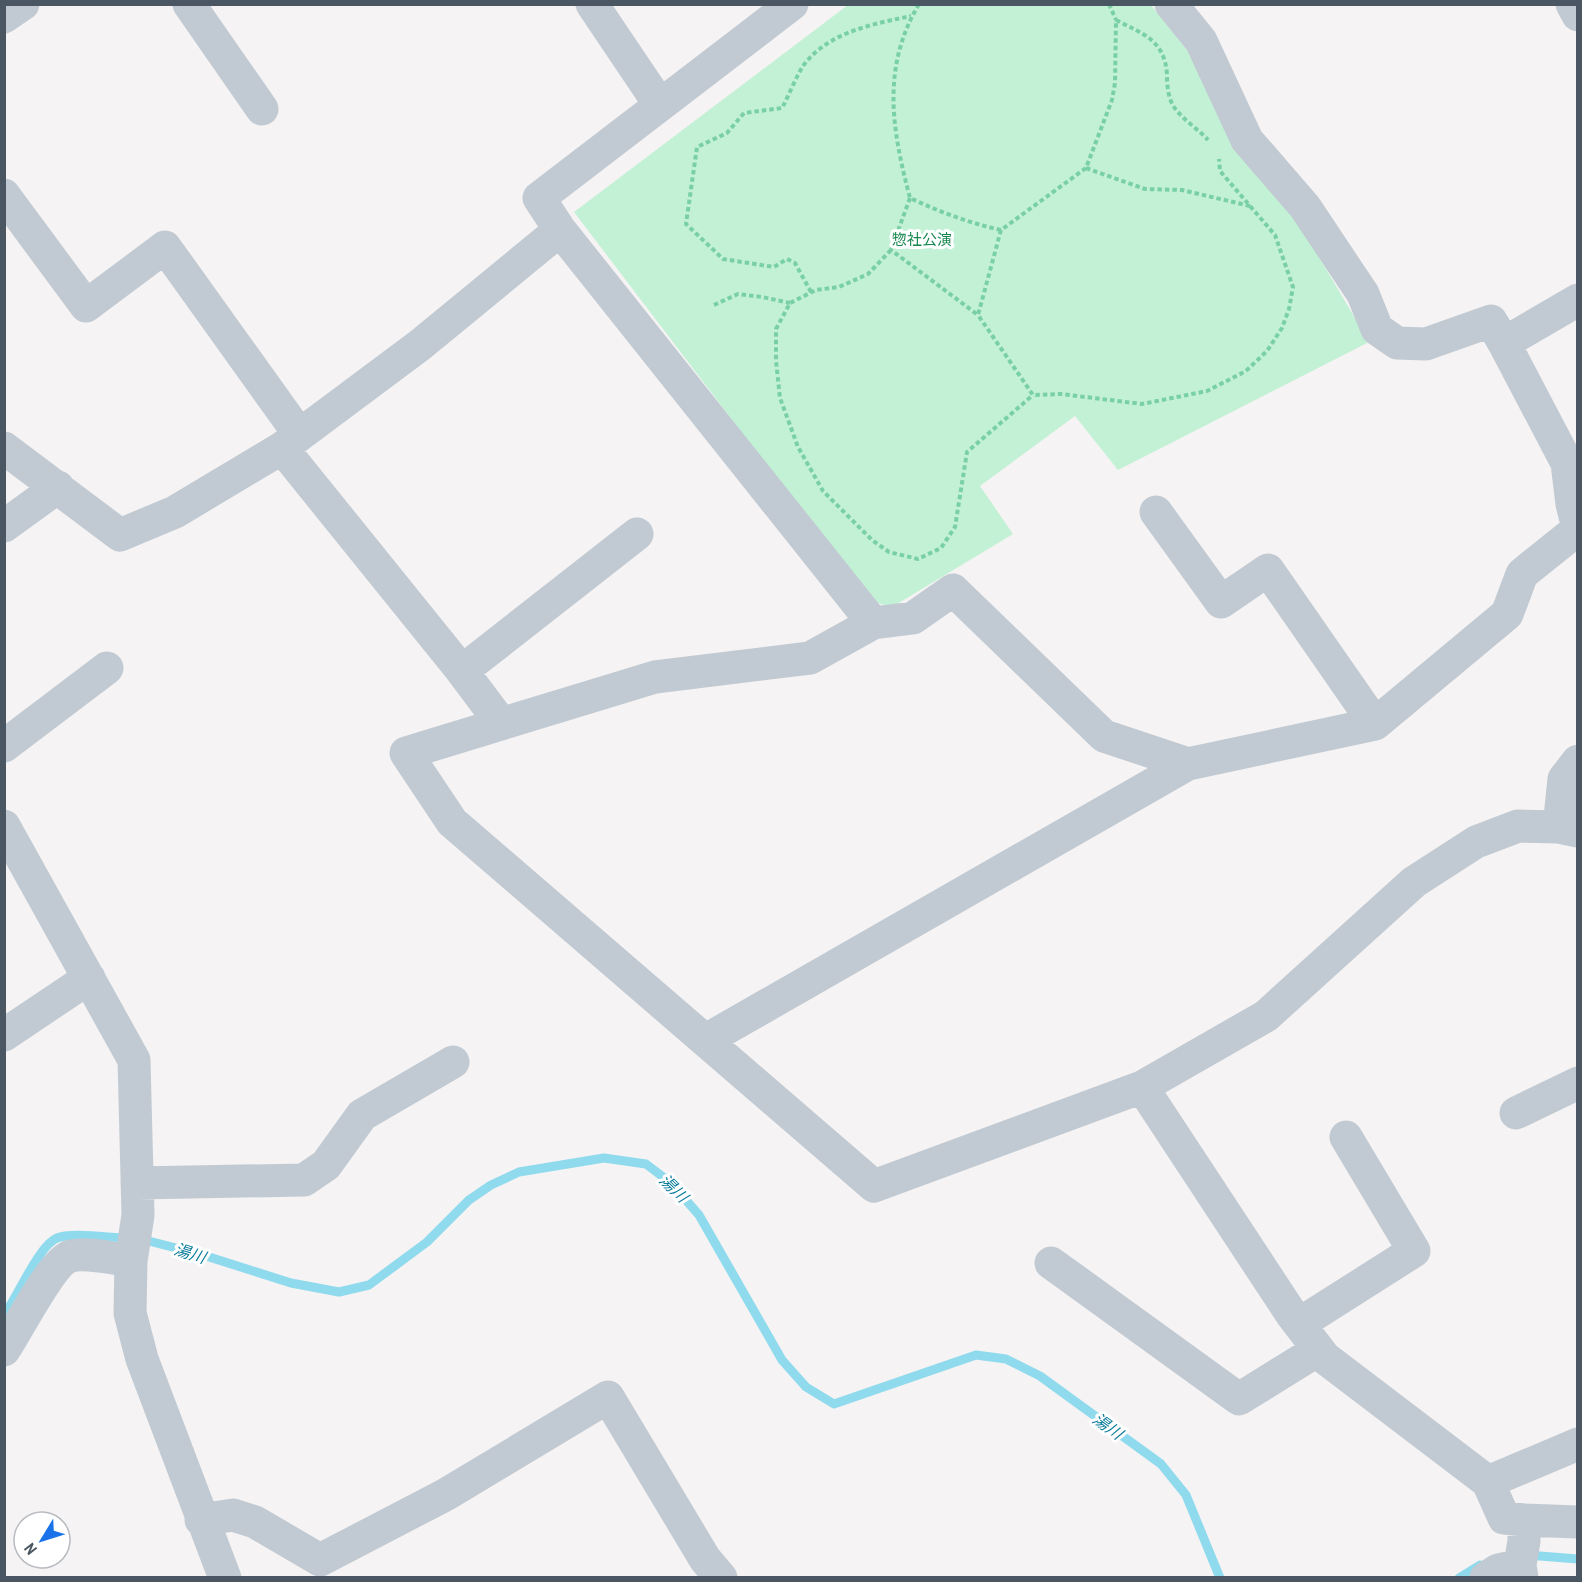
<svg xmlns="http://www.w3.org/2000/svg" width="1582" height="1582" viewBox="0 0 1582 1582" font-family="'Archivo Narrow','Noto Sans JP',sans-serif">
<rect width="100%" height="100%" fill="#f5f3f3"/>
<path fill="#c3f1d5" d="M848,5H1151L1187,50L1240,152L1299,223L1369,342L1118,470L1075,416L980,486L1013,534L892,607L870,601L574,212Z"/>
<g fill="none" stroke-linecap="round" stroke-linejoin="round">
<path stroke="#90daee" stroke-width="9" d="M141,1239L203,1255L291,1283L339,1292L369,1285L427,1242L469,1200L491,1185L519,1172L604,1158L646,1164L671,1183L699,1215L782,1360L806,1387L834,1404L976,1355L1006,1359L1040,1376L1161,1464L1186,1495L1220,1578
M4,1315C17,1298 39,1245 57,1238C71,1232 111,1238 128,1238
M1527,1555L1578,1559
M1459,1578L1480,1565"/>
<path stroke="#7ad0a6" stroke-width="4" stroke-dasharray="4.5 3" stroke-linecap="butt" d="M919,4C881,68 892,130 910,198C940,212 969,223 1001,230L1086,168L1112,100L1115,83L1116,20C1143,34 1165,40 1167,75C1167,85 1168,98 1174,107C1183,120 1197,128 1208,140
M1109,4L1116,20
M1086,168L1145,189L1182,190L1250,206L1220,171L1219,159
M910,198L891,250L978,315
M1001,230L978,315L1033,395L1061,394L1142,404L1207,391L1246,371L1267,351L1282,328L1289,309L1293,287L1275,235L1250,206
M891,250L868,274L839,287L816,290L790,303L776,329V361L780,398L798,447L823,491L872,540L889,552L918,559L941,548L955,527L967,452L1033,395
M811,292L795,263L787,259L774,267L723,259L686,224L697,147L727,133L744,113L782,108C789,95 795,79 803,66C828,32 873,24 911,16
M714,305L738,294L762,297L790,303"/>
<path stroke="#c1cad2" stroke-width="33" d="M189,4L262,109
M592,4L660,105
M1171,4L1201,41L1247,140L1305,207L1363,294L1377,329L1397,343L1426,344L1491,321L1504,343
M1572,4L1578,15
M4,17L23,4
M4,195L86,306L165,247L299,434
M560,230L873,623
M1578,300L1504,343L1567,463L1572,504L1578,528
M4,448L120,535L175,512L282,448L420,345L560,230L539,198L792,4
M282,448L462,671L501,723
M1156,512L1221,602L1268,570L1375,724
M4,526L58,487
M1578,529L1522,574L1507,614L1375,724L1188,764L1104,736L953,590L913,618L873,623L810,658L655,677L406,753L452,822L874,1186L1142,1087L1266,1016L1414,882L1476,842L1518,826L1559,827L1578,831
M462,671L637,534
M4,746L107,668
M4,826L134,1060L138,1215L131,1261L130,1313L142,1359L225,1578
M1559,827L1564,779L1578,761
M4,1035L89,978
M706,1040L1188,764
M1142,1087L1292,1315L1325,1358L1488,1482L1504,1518L1524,1520V1541L1520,1565
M1516,1113L1578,1083
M137,1183L304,1180L326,1165L362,1115L453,1062
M1051,1263L1239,1399L1318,1350
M1299,1324L1414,1251L1346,1137
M4,1350C17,1331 52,1261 71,1256C87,1252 115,1259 131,1261
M1488,1482L1578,1444
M201,1520L233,1515L255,1522L320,1560L445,1495L608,1397L705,1559L721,1578
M1524,1520L1578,1522
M1486,1578L1498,1570L1520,1565L1522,1578"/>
</g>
<g text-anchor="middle" stroke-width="6" stroke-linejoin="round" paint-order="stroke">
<g font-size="15" fill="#17864f" stroke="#fff">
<text x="922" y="245">惣社公演</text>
</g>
<g font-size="16" font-style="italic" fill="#0c7c9b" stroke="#fff">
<text transform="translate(674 1188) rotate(44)" y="6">湯川</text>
<text transform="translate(190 1253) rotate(17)" y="6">湯川</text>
<text transform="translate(1108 1426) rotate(36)" y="6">湯川</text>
</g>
</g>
<rect width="1582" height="1582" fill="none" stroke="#4a5661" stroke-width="12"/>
<g transform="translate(42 1540) rotate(232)"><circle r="28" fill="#ffffff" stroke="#b7bbc0" stroke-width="1.5"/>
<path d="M0-4.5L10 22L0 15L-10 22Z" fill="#1a73e8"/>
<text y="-9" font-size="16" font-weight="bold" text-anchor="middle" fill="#4a5661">N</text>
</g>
</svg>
